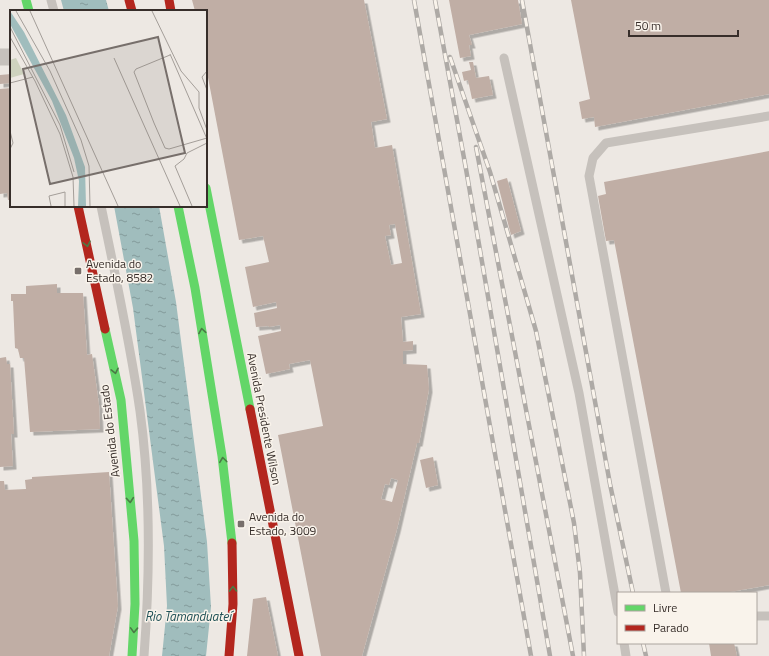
<svg xmlns="http://www.w3.org/2000/svg" width="769" height="656" viewBox="0 0 769 656" font-family="'Titillium Web',sans-serif">
<defs>
<pattern id="water-ripples" width="26" height="14" patternUnits="userSpaceOnUse"><rect width="26" height="14" fill="#a0bdbd"/><path d="M2 4q2-2 4 0t4 0M15 11q2-2 4 0t4 0" fill="none" stroke="#839a9a"/></pattern>
<filter id="shadow"><feDropShadow dx="3.5" dy="3.5" stdDeviation="0" flood-color="#0004"/></filter>
</defs>
<rect width="100%" height="100%" fill="#ede8e3"/>
<path fill="url(#water-ripples)" d="M61,0H106L109,11H64Z
M114,206H159L176,302L207,542L211,607L206,656H162L167,606L164,546L133,308Z"/>
<path fill="#c0aea5" fill-rule="evenodd" filter="url(#shadow)" d="M192,0H364L387,119L371,122L375,148L392,145L421,314L401,317L403,342L413,341V350L403,351V364L427,365L429,389L419,443H417L397,529L362,656H321L278,435L323,426L310,360L289,364L290,369L266,374L258,336L281,331L280,325L269,327L268,326L256,327L254,313L277,308L276,302L253,307L245,267L269,262L263,236L239,240L206,67V11H195ZM395,224L402,263L391,265L385,236L391,235L389,225ZM391,478L398,480L392,502L381,499L385,484L389,485Z
M449,0H518L522,24L469,35L472,45H469L471,56L460,58Z
M571,0H769V94L595,127L594,117L582,119L579,102L590,99Z
M469,62H473L476,78L489,76L493,95L472,99L468,80L464,81L462,72L471,70Z
M11,74V83L0,84V75Z
M11,88V200H8L7,193L0,194V89Z
M769,151V585L724,593H681L614,240L606,241L598,196L606,194L604,182Z
M507,178L521,231L511,235L497,181Z
M57,284V293H83L87,355L92,354L99,405L100,429L30,432L24,358H20L18,349L15,348L13,301H11V294H26V286Z
M6,357L7,364H10L14,434H11L13,466L0,467V358Z
M433,457L438,485L426,488L420,460Z
M109,472L118,606L109,656H0V481H4L5,490L26,489L25,480L32,479V477Z
M266,597L278,656H247L253,599Z
M709,643H734L737,656H711Z"/>
<g fill="none" stroke-linecap="round" stroke-linejoin="round">
<path stroke="#c6c1bc" stroke-width="9" d="M51,0L54,11
M504,58L579,393L618,612
M101,206C115,274 130,342 140,411C151,492 150,575 144,656
M666,593L589,176L593,158L606,143L769,116
M756,616H769
M624,643L626,656"/>
<path stroke="#c6c1bc" stroke-width="17" d="M0,57H11"/>
<path stroke="#63d668" stroke-width="9" d="M26,0L29,11
M206,188L250,409
M178,206L195,288L222,456L232,543
M105,329L121,400L134,541L135,604L132,656"/>
<path stroke="#b3261e" stroke-width="9" d="M129,0L132,11
M169,0L171,11
M78,206L105,329
M250,409L299,656
M229,656L233,604L232,543"/>
<defs>
<path id="rail" d="M414,0L531,656
M435,0L466,169L550,656
M522,0L610,484L633,593
M450,57L490,172L536,331L574,523L580,573L584,656
M476,147L573,656
M643,643L646,656"/>
</defs>
<use href="#rail" stroke="#aeaaa6" stroke-width="4.5"/>
<use href="#rail" stroke="#f9f3eb" stroke-width="3" stroke-dasharray="9" stroke-linecap="butt"/>
</g>
<defs><path id="oneway-chevron" d="M-2-3.5L2.5 0L-2 3.5" fill="none" stroke-width="1.6" stroke-linecap="round" stroke-linejoin="round"/></defs>
<g stroke="#4b7a46">
<use href="#oneway-chevron" transform="translate(87 244) rotate(78)"/>
<use href="#oneway-chevron" transform="translate(202 331) rotate(-99)"/>
<use href="#oneway-chevron" transform="translate(115 371) rotate(78)"/>
<use href="#oneway-chevron" transform="translate(223 460) rotate(-97)"/>
<use href="#oneway-chevron" transform="translate(130 500) rotate(85)"/>
<use href="#oneway-chevron" transform="translate(233 589) rotate(-91)"/>
<use href="#oneway-chevron" transform="translate(134 630) rotate(92)"/>
</g>
<g fill="#776f6b" stroke="#f9f3eb" stroke-width="1.5">
<rect x="74" y="267" width="8" height="8" rx="2"/>
<rect x="237" y="520" width="8" height="8" rx="2"/>
</g>
<g text-anchor="middle" stroke-width="3" stroke-linejoin="round" paint-order="stroke">
<g font-size="12" fill="#372e2a" stroke="#f9f3eb" text-anchor="start">
<text x="86" y="268">Avenida do<tspan x="86" dy="14">Estado, 8582</tspan></text>
<text x="249" y="521">Avenida do<tspan x="249" dy="14">Estado, 3009</tspan></text>
</g>
<g font-size="12" fill="#372e2a" stroke="#f9f3eb">
<text transform="translate(264 419) rotate(79)" y="4">Avenida Presidente Wilson</text>
<text transform="translate(110 431) rotate(-97)" y="4">Avenida do Estado</text>
</g>
<g font-size="13" font-style="italic" fill="#215257" stroke="#f9f3eb">
<text x="188" y="621">Rio Tamanduateí</text>
</g>
</g>
<g transform="translate(10 10)">
<rect width="197" height="197" fill="#ede8e3"/>
<path d="M6,48L14,64L0,68V50Z" fill="#ced2be"/>
<path d="M0,1L14,22L56,105L75,157L76,196H68L69,171L64,148L42,91L0,14Z" fill="#a0bdbd"/>
<path fill="none" stroke="#a49e99" stroke-width="1" d="M6,1L40,61L71,130L79,156L80,196M20,1L108,196M142,1L171,61L189,82V98L197,120M0,17L50,115L64,162M0,27L25,71L50,124L63,167L64,196M160,44L197,129M160,45L126,59L124,62L144,113L155,138L159,139L197,128M104,48L170,196M197,61L192,67L197,80M0,73L23,67M0,121L3,133L0,139M41,196L39,186L55,182V196M182,196L165,156L174,149L177,143L197,133"/>
<path fill="#776f6b" fill-opacity="0.15" stroke="#776f6b" stroke-width="2" d="M148,27L175,143L40,174L13,59Z"/>
<rect width="197" height="197" fill="none" stroke="#372e2a" stroke-width="2"/>
</g>
<rect x="617" y="592" width="140" height="52" fill="#f9f3eb" stroke="#aba49e"/>
<rect x="625" y="605" width="20" height="6" fill="#63d668" stroke="#aba49e"/>
<text x="653" y="612" font-size="12" fill="#372e2a">Livre</text>
<rect x="625" y="625" width="20" height="6" fill="#b3261e" stroke="#aba49e"/>
<text x="653" y="632" font-size="12" fill="#372e2a">Parado</text>
<path d="M629 30v6h109v-6" fill="none" stroke="#372e2a" stroke-width="2"/>
<text x="635" y="30" font-size="12" fill="#372e2a" stroke="#f9f3eb" stroke-width="3" paint-order="stroke">50 m</text>
</svg>
